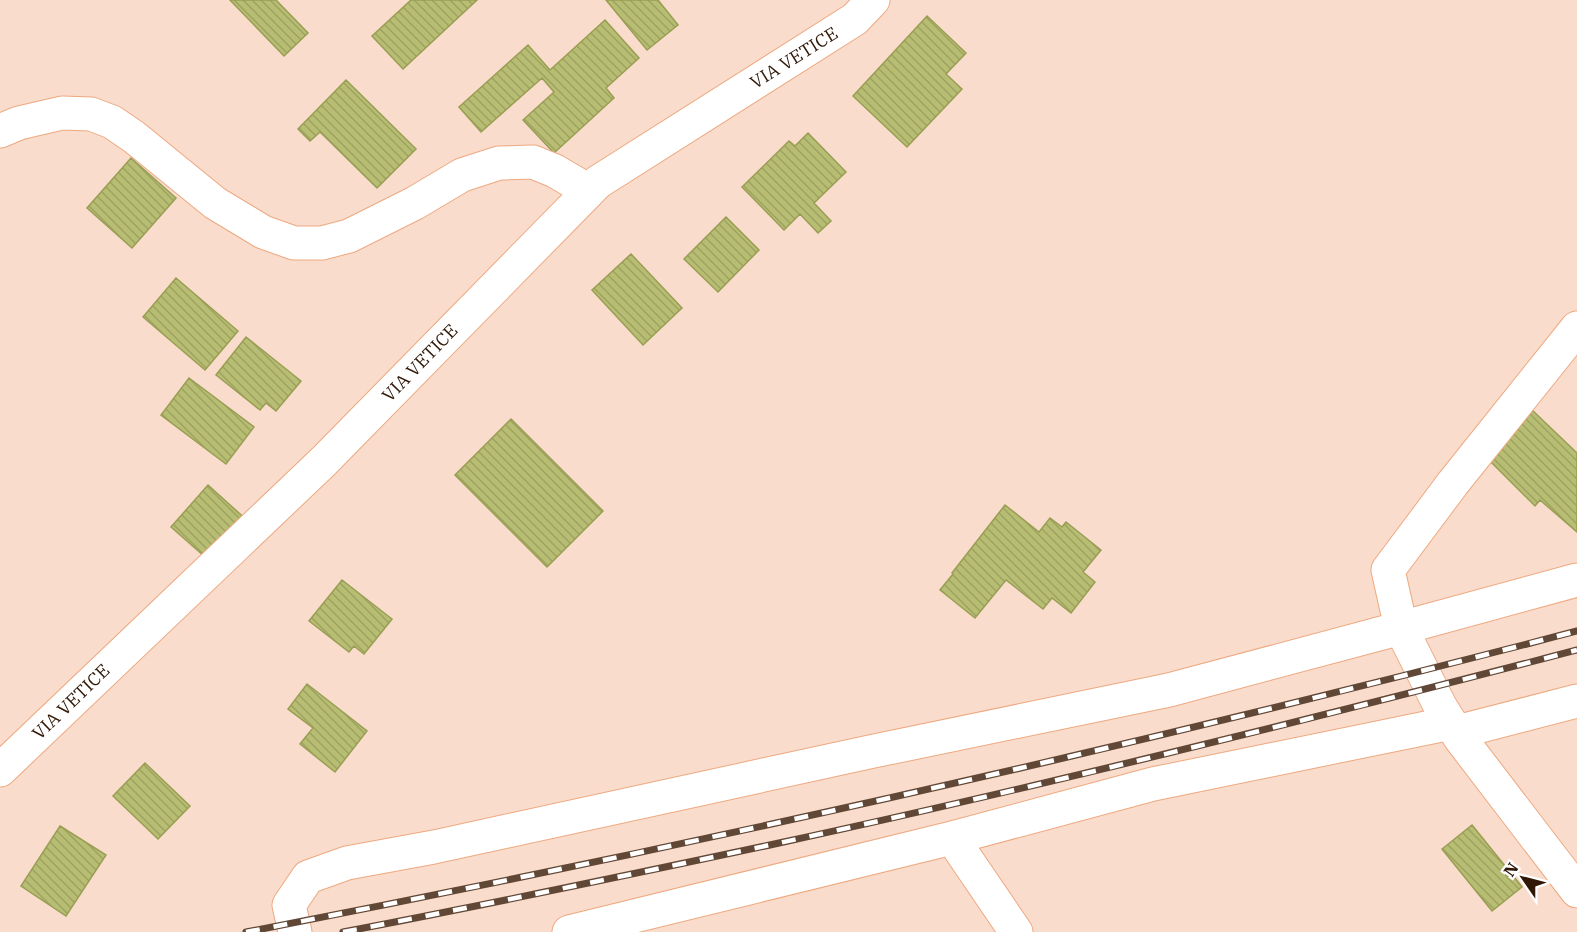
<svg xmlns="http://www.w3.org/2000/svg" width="1577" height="932" viewBox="0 0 1577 932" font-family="'IBM Plex Serif',serif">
<defs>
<pattern id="building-back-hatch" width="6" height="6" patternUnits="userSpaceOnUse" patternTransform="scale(1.5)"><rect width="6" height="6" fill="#b7bd72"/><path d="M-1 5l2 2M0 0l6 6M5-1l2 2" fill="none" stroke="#9ea261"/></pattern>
</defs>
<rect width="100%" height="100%" fill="#f9dccb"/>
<path fill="url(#building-back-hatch)" stroke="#999e53" stroke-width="1.5" d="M230,0H276L308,33L284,56Z
M411,0H477L403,69L372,36Z
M606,0H658L678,25L647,50Z
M927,16L966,53L946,74L962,89L907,147L853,96Z
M605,20L639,58L606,88L614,98L554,153L523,120L554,92L542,78L481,132L459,107L528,45L550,70Z
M346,80L416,149L377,188L320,132L310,141L298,129Z
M808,133L846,172L814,203L831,221L818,233L800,214L784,230L742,187L789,141L795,146Z
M131,158L176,198L132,248L87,208Z
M726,217L759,250L718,292L684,259Z
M631,254L682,308L643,345L592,290Z
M176,278L238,331L205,370L143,317Z
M246,337L301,381L276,411L266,403L260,410L216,375Z
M189,378L254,427L226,464L161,415Z
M1532,410L1577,453V532L1540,500L1535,506L1486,457Z
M511,419L603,511L547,567L455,475Z
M208,485L250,523L213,564L171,527Z
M1005,505L1039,532L1050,518L1062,527L1066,522L1101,550L1083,572L1095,582L1071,613L1052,598L1043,609L1006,580L975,618L940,590L953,574L952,573Z
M342,580L392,619L364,654L354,646L349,652L309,621Z
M307,684L367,731L335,772L300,744L313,728L288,709Z
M145,763L190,806L158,839L113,796Z
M1472,825L1522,887L1492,911L1442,849Z
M60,826L106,855L66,916L21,886Z"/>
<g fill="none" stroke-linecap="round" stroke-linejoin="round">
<defs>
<path id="minor" d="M0,131L19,123L62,113L91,114L112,122L134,137L215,203L263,232L294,243H322L349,236L415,203L462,175L499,163L533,162L555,171L589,191
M1577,328L1453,483L1388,570L1401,628L1440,706L1460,738L1577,891
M1457,732L1577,701
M0,770L324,461L598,182L855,19L873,0
M952,838L1016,932
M295,932L289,905L308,877L347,863L434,847L874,751L1169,690L1401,628L1577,580
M569,932L952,838L1153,784L1451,723"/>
</defs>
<use href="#minor" stroke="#eda980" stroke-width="35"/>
<use href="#minor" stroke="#fff" stroke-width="33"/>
<defs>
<path id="rail" d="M246,932C693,846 1137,746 1577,631
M343,932C489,904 634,874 779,843C1047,785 1312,719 1577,650"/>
</defs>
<use href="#rail" stroke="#614736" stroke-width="7"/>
<use href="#rail" stroke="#fff" stroke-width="4.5" stroke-dasharray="14" stroke-linecap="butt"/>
</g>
<g text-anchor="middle" stroke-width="4.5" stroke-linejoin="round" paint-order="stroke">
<g font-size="18" fill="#301706" stroke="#fff">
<text transform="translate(794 58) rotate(-32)" y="6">VIA VETICE</text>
<text transform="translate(420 363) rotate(-46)" y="6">VIA VETICE</text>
<text transform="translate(71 702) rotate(-44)" y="6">VIA VETICE</text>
</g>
</g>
<g transform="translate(1523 878) rotate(305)" stroke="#ffffff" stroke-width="4.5" paint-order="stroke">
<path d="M0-4.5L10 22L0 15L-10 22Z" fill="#301706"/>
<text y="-9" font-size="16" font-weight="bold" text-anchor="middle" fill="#301706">N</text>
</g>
</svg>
